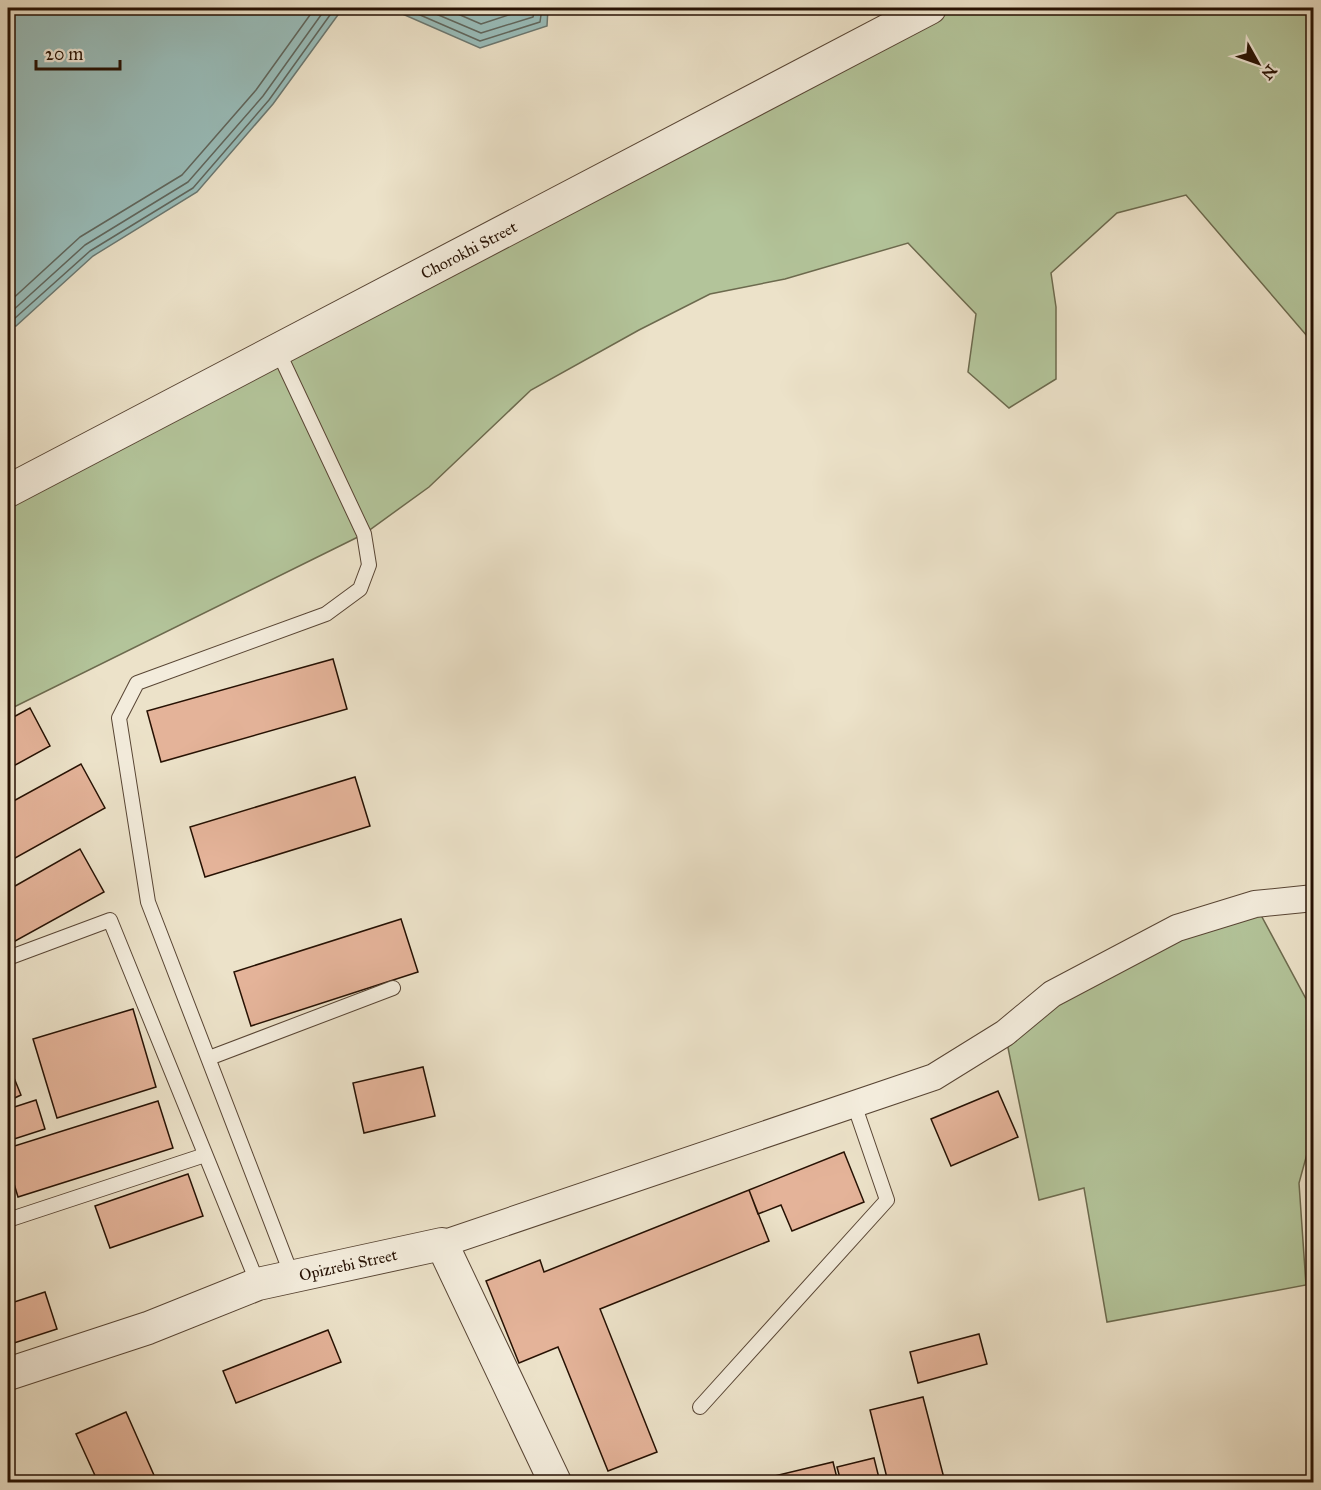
<svg xmlns="http://www.w3.org/2000/svg" width="1321" height="1490" viewBox="0 0 1321 1490" font-family="'IM FELL Great Primer',serif">
<rect width="100%" height="100%" fill="#ece2c9"/>
<filter id="stains"><feTurbulence type="fractalNoise" baseFrequency=".00333" numOctaves="4"/><feColorMatrix values="0 0 0 0 .2 0 0 0 0 .09 0 0 0 0 .02 0 0 0 .5 -.17"/></filter>
<radialGradient id="worn" r=".72"><stop offset=".6" stop-color="#630" stop-opacity="0"/><stop offset="1" stop-color="#630" stop-opacity=".3"/></radialGradient>
<path fill="#b3c49a" stroke="#6c6a4e" stroke-width="1.5" d="M930,8H1313V343L1186,195L1117,213L1051,273L1056,307V379L1009,408L968,372L976,314L908,243L785,279L710,294L639,330L531,390L429,487L364,534L8,710V491Z
M1255,904L1313,1012V1132L1299,1183L1306,1285L1107,1322L1084,1188L1039,1200L1005,1033L1052,994Z"/>
<path fill="#99bdba" stroke="#6b7871" stroke-width="1.5" d="M8,8H343L273,104L197,192L93,256L16,326H8Z
M349,8H548L547,26L480,48L398,12Z"/>
<g fill="none" stroke-linecap="round" stroke-linejoin="round">
<path stroke="#60675e" stroke-width="1.5" d="M404,8L480,41L540,22L542,8
M422,8L481,33L533,17L535,8
M444,8L481,24L524,10L526,8
M8,303L80,237L182,175L256,90L315,8
M8,313L11,312L85,245L188,182L263,96L326,8
M8,320L14,319L90,251L193,188L269,100L335,8"/>
</g>
<path fill="#e4b399" stroke="#261103" stroke-width="1.5" d="M333,659L347,709L161,762L147,711Z
M30,708L50,746L8,769V720Z
M81,764L105,808L8,862V804Z
M355,777L370,826L205,877L190,827Z
M80,849L104,892L8,945V890Z
M401,919L418,972L251,1026L234,972Z
M133,1009L156,1087L57,1118L33,1039Z
M8,1063L21,1095L8,1101Z
M423,1067L435,1116L364,1133L353,1083Z
M998,1091L1018,1137L951,1166L931,1119Z
M36,1100L45,1129L8,1141V1109Z
M158,1101L173,1148L18,1197L8,1164V1148Z
M844,1152L864,1202L792,1231L781,1205L758,1214L749,1190Z
M188,1174L203,1216L110,1248L95,1206Z
M749,1190L769,1241L600,1309L657,1452L608,1471L558,1347L519,1363L486,1281L540,1260L544,1272Z
M45,1292L57,1329L8,1345V1304Z
M328,1330L341,1362L236,1403L223,1371Z
M979,1334L987,1364L918,1383L910,1352Z
M923,1397L945,1482H888L870,1410Z
M126,1412L157,1482H98L76,1434Z
M874,1458L880,1482H841L837,1467Z
M833,1462L838,1482H749Z"/>
<g fill="none" stroke-linecap="round" stroke-linejoin="round">
<defs>
<path id="service" d="M277,349L364,534L369,565L360,589L326,614L137,683L119,718L148,902L292,1276
M8,958L110,920L258,1284
M209,1058L393,988
M8,1220L205,1155
M700,1407L887,1200L854,1104"/>
<path id="minor" d="M442,1244L934,1077L1005,1033L1052,994L1177,928L1255,904L1314,898"/>
<g id="tertiary">
<path id="s1" d="M8,491L930,8"/>
<path id="s2" d="M8,1374L148,1328L258,1284L442,1244L555,1482"/>
</g>
</defs>
<use href="#service" stroke="#584534" stroke-width="16"/>
<use href="#minor" stroke="#584534" stroke-width="28"/>
<use href="#tertiary" stroke="#584534" stroke-width="34"/>
<use href="#service" stroke="#f3ecdc" stroke-width="14"/>
<use href="#minor" stroke="#f3ecdc" stroke-width="26"/>
<use href="#tertiary" stroke="#f3ecdc" stroke-width="32"/>
</g>
<g text-anchor="middle" stroke-width="4.5" stroke-linejoin="round" paint-order="stroke">
<g font-size="16" fill="#261103" stroke="#f3ecdc">
<text dy="6" stroke="none"><textPath href="#s1" startOffset="520">Chorokhi Street</textPath></text>
<text dy="6" stroke="none"><textPath href="#s2" startOffset="358">Opizrebi Street</textPath></text>
</g>
</g>
<rect width="1321" height="1490" fill="none" stroke="#ece2c9" stroke-width="30"/>
<rect x="9" y="9" width="1303" height="1472" fill="none" stroke="#261103" stroke-width="3"/>
<rect x="15" y="15" width="1291" height="1460" fill="none" stroke="#261103" stroke-width="1.5"/>
<g transform="translate(1258 63) rotate(130)" stroke="#f3ecdc" stroke-width="4.5" paint-order="stroke">
<path d="M0-4.5L10 22L0 15L-10 22Z" fill="#261103"/>
<text y="-9" font-size="16" font-weight="bold" text-anchor="middle" fill="#261103">N</text>
</g>
<path d="M36 60v9h84v-9" fill="none" stroke="#261103" stroke-width="3"/>
<text x="45" y="60" font-size="18" fill="#261103" stroke="#f3ecdc" stroke-width="4.5" paint-order="stroke">20 m</text>
<rect width="100%" height="100%" filter="url(#stains)"/>
<rect width="100%" height="100%" fill="url(#worn)"/>
</svg>
